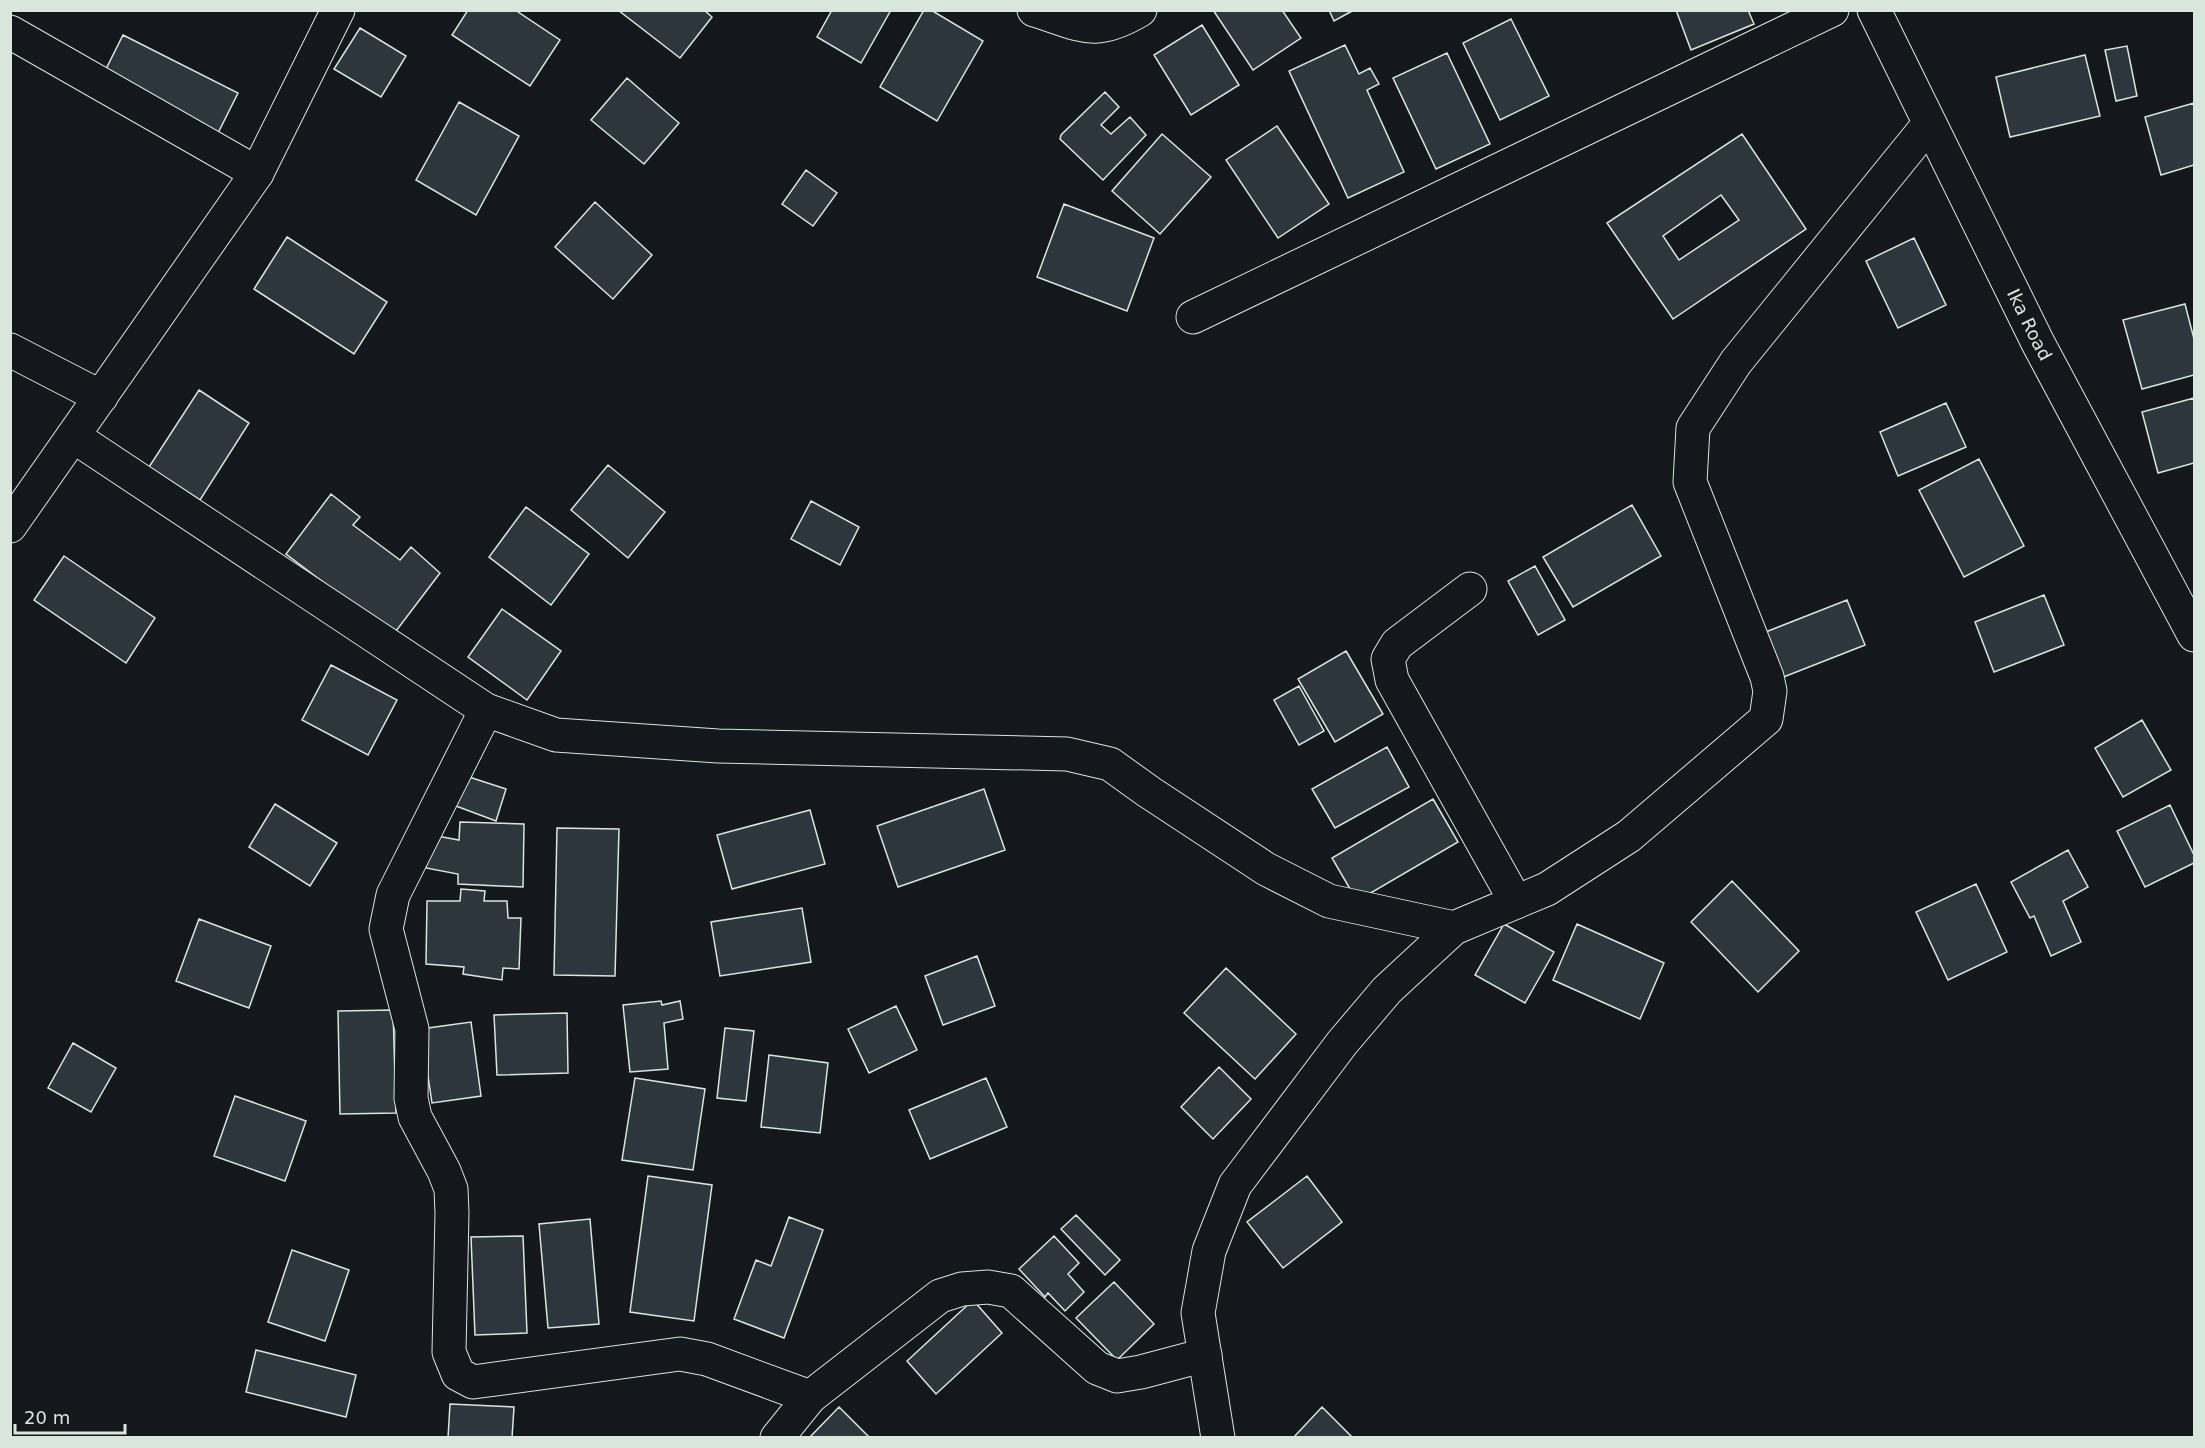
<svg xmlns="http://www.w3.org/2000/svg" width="2205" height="1448" viewBox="0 0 2205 1448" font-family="'DejaVu Sans',sans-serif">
<rect width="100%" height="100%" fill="#14181c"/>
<path fill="#2c363c" stroke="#d8e6dc" stroke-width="1.5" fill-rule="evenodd" d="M468,10H515L560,40L530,86L452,35Z
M618,10H704L712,17L680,58Z
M832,10H891L861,63L817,37Z
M924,10H931L983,41L937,121L880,87Z
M1213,10H1282L1301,38L1253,70Z
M1329,10H1354L1334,21Z
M1676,10H1748L1754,24L1691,50Z
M1511,19L1549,96L1500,120L1463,43Z
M1202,25L1239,85L1191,115L1154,55Z
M360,28L406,56L381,97L334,69Z
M123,35L238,93L216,137L101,79Z
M1345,45L1359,74L1370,68L1379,84L1367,90L1404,172L1348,198L1289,71Z
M2127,46L2137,96L2116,101L2105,50Z
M1447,53L1490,144L1436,169L1393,78Z
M2085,55L2100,116L2010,137L1996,77Z
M627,78L679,123L644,164L591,120Z
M1105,92L1119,107L1101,125L1111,134L1130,117L1146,135L1103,180L1060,139L1061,135Z
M459,102L519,136L476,215L416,180Z
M2194,103V165L2161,175L2145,117Z
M1277,126L1329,204L1278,238L1226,160Z
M1162,134L1211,177L1160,234L1112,191Z
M1742,134L1806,229L1673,319L1607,223ZM1721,195L1739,220L1679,260L1663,236Z
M806,170L837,193L813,226L782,204Z
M595,202L652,255L613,299L555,247Z
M1064,204L1154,238L1127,311L1037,277Z
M287,237L387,302L354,354L254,289Z
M1914,238L1946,305L1898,328L1866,261Z
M2185,304L2194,339V375L2142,389L2123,320Z
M199,390L249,423L200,500L149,467Z
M2194,398V463L2158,473L2142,412Z
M1946,403L1966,447L1898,476L1880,432Z
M1979,459L2024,546L1964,577L1919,490Z
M608,465L665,512L628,558L571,510Z
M331,494L360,517L353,525L400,560L411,547L440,573L393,635L286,554Z
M811,501L859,527L840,565L791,539Z
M1632,505L1661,556L1573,607L1543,557Z
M526,507L589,554L551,605L489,557Z
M64,556L155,618L126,663L34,600Z
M1535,566L1565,620L1538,635L1508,581Z
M2044,595L2064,645L1994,672L1975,622Z
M1847,600L1865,645L1781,678L1763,633Z
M502,609L561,651L527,700L468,657Z
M1346,651L1383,714L1335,742L1298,679Z
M331,665L397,700L368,755L302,720Z
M1299,686L1324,731L1299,745L1274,700Z
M2142,720L2171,770L2123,797L2095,748Z
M1387,747L1409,787L1335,828L1312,789Z
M466,776L506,789L496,821L456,806Z
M984,789L1005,850L898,887L877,826Z
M1433,799L1458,842L1357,901L1332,858Z
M275,804L337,843L310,886L249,847Z
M2170,805L2194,855V863L2145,887L2117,831Z
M810,810L825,864L732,889L717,835Z
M460,822L524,824L523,887L458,884V874L426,868L432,835L459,840Z
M557,828L619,829L615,976L554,975Z
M2068,850L2088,887L2063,901L2081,942L2051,956L2034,916L2030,918L2011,882Z
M1732,881L1799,951L1758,992L1691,922Z
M1976,884L2007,952L1948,980L1916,912Z
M461,889L485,891L484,901H507L508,918H521L519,969L503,968L502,980L463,974L464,967L426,964L427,901H460Z
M802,908L811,962L720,976L711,922Z
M199,919L271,946L249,1008L176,981Z
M1504,924L1554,952L1525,1003L1475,975Z
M1577,924L1664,963L1640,1019L1553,980Z
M977,956L995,1006L943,1025L925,976Z
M1226,968L1296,1034L1255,1079L1184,1013Z
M661,1001L662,1005L680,1001L683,1019L664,1023L668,1069L630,1072L623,1005Z
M896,1006L917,1050L869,1073L848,1029Z
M393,1010L396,1113L340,1114L338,1011Z
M567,1013L568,1073L497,1075L494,1015Z
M471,1022L481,1096L432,1103L421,1029Z
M725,1028L754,1031L746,1101L717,1098Z
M73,1043L116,1068L91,1112L48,1088Z
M769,1055L828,1063L820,1133L761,1127Z
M1219,1067L1251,1099L1213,1139L1181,1107Z
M635,1078L705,1089L693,1170L622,1160Z
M986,1078L1007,1127L930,1159L909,1110Z
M235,1096L306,1121L285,1181L214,1156Z
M648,1176L712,1185L694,1321L630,1312Z
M1307,1176L1342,1222L1283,1268L1247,1222Z
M1076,1215L1120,1260L1105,1275L1061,1229Z
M789,1217L823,1230L784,1338L734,1319L756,1260L771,1266Z
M590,1219L599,1324L548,1328L539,1224Z
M523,1236L527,1333L475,1335L471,1237Z
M1054,1236L1079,1263L1068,1274L1084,1292L1065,1311L1048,1293L1045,1297L1019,1269Z
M292,1250L349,1270L325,1341L268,1322Z
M1114,1282L1154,1324L1117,1360L1076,1318Z
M973,1300L1002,1333L936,1394L907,1361Z
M256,1350L356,1375L346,1417L246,1392Z
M450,1404L514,1407L512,1438H448Z
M839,1407L870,1438H809Z
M1322,1407L1353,1438H1293Z"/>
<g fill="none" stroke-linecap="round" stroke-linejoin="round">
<defs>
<g id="minor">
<path d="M1034,10C1081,24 1093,38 1140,10"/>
<path id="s1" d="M1874,10L2038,343L2194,635"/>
<path d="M10,32L257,173"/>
<path d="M1193,317L1832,10"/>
<path d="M10,350L101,397"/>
<path d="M73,436L486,710L556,735L718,746L1067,754L1110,764L1149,792L1266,869L1329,901L1454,928"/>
<path d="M10,526L257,173L338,10"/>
<path d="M1470,589L1397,644L1388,659L1392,680L1516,902"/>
<path d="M486,710L393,895L386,929L412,1029L411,1098L415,1117L444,1171L451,1189L452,1213L449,1352L458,1374L473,1382L680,1354L707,1359L810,1397"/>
<path d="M777,1438L810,1397L940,1296L962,1289L988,1287L1011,1291L1097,1368L1117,1376L1141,1372L1205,1355"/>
<path d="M1218,1438L1198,1313L1209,1251L1235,1185L1342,1043L1387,990L1454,928L1547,889L1629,836L1766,719L1770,691L1767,677L1690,482L1693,428L1736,362L1929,124"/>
</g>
</defs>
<use href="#minor" stroke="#d8e6dc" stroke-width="35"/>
<use href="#minor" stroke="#14181c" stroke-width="33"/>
</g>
<g text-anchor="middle" stroke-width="4.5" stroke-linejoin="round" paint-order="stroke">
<g font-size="18" fill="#d8e6dc" stroke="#14181c">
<text dy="6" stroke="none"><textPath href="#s1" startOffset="351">Ika Road</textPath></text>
</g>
</g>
<rect width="2205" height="1448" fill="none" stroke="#d8e6dc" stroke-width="24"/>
<path d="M15 1424v9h110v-9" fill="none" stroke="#d8e6dc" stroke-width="3"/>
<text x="24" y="1424" font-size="18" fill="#d8e6dc" stroke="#14181c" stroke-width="4.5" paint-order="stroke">20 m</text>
</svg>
